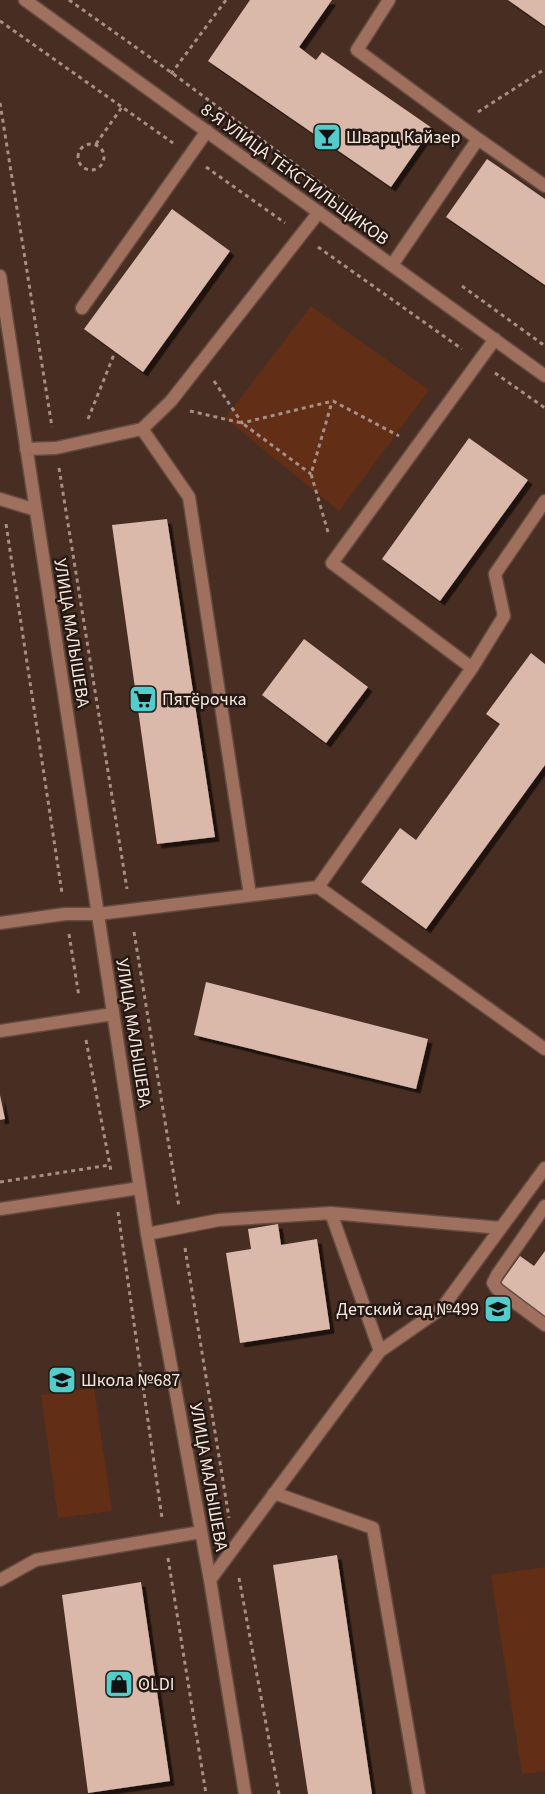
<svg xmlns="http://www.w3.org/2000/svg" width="545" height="1794" viewBox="0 0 545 1794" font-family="'Source Sans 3',sans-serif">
<defs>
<filter id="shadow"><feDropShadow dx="4.5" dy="4.5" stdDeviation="0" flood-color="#0009"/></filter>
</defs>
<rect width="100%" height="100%" fill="#482d22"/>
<path fill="#632e16" d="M311,306L429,390L339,511L225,418Z
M94,1388L112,1511L58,1518L41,1395Z
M545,1567V1771L522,1774L491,1575Z"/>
<path fill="#dab8aa" filter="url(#shadow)" d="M250,0H332L299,47L316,60L322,52L432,128L391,187L208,61Z
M508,0H545V26Z
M487,159L545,199V285L446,217Z
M172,209L230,251L143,372L84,329Z
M469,438L528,480L440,601L382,559Z
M167,519L215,837L157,844L112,525Z
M304,639L368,687L326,743L262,695Z
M531,653L545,664V765L426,929L361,882L400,828L416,840L500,724L486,714Z
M206,982L428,1039L416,1089L194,1035Z
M0,1095L5,1119L0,1120Z
M278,1224L281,1245L317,1239L330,1329L240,1343L226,1253L251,1249L248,1229Z
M545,1251V1317L500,1284L520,1256L534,1266Z
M337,1555L372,1794H308L273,1565Z
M141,1582L170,1781L88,1793L62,1595Z"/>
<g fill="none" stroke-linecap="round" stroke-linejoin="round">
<defs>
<path id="minor" d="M25,0L545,376
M389,0L357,50L478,139L392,265
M478,139L545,186
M0,276L147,1234L210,1580L245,1794
M82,308L207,131
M142,429L189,497L250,895
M26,449L56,448L142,429L171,401L319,212
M0,499L36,510
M472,668L332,563L495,339
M318,887L472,668L504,616L495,574L545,501
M0,923L65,914H98L318,887L545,1049
M0,1031L113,1014
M545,1206L497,1275L493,1283L497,1289L545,1325
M0,1209L140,1188
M331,1213L501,1228
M147,1234L219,1220L331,1213L380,1351
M274,1493L373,1528L419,1794
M0,1580L36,1560L201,1532
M210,1580L380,1351L442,1308L545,1168"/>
</defs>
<use href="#minor" stroke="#644b40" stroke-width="15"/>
<path stroke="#a68f87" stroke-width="3" stroke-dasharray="4 4" stroke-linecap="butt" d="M69,0L172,73L308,174
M0,21L173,143
M171,74L226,0
M0,103L52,427
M478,112L545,69
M96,144L122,107
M78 157a13 13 0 1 1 26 0a13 13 0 1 1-26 0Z
M206,167L285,223
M306,179L308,174L362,214
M318,247L462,349
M462,286L545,346
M495,373L545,408
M214,381L242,423L333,401L399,436
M190,411L242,423L311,474
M88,419L115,352
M59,468L127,889
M6,524L62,893
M328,532L311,474L332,402
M134,932L179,1207
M69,934L79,997
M86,1040L111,1171
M0,1182L110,1165
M118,1212L162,1518
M185,1248L229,1518
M168,1558L206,1794
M239,1578L279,1794"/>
<use href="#minor" stroke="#9e705d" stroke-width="12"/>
</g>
<defs>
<symbol id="bar-square" viewBox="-11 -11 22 22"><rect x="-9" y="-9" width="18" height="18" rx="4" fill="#53cdcb" stroke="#251914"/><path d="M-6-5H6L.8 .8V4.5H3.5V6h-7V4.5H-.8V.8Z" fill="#111"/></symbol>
<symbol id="supermarket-square" viewBox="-11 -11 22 22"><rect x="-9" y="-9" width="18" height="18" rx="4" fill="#53cdcb" stroke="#251914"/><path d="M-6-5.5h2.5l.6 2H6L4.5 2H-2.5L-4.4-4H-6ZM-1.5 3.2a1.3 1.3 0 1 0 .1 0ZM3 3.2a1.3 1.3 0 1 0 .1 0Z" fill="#111"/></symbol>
<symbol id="school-square" viewBox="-11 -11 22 22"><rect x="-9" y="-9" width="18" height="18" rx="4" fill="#53cdcb" stroke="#251914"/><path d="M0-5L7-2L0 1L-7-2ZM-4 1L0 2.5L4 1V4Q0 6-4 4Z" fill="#111"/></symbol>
<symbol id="shop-square" viewBox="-11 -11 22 22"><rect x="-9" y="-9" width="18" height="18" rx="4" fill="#53cdcb" stroke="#251914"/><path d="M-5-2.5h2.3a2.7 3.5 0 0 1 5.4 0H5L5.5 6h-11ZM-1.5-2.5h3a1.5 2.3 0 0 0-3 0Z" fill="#111"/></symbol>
</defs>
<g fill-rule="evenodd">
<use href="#bar-square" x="311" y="121" width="32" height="32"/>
<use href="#supermarket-square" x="127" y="683" width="32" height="32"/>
<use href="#school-square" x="482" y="1293" width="32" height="32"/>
<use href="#school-square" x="46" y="1364" width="32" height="32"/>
<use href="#shop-square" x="103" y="1668" width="32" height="32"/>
</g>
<g text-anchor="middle" stroke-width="5" stroke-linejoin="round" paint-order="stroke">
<g font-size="18" fill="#f9e7e0" stroke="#251914" text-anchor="start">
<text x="346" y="143">Шварц Кайзер</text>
<text x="162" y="705">Пятёрочка</text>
<text x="479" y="1315" text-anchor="end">Детский сад №499</text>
<text x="81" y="1386">Школа №687</text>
<text x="138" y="1690">OLDI</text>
</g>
<g font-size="18" fill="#f9e7e0" stroke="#251914">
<text transform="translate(295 174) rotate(36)" y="6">8-Я УЛИЦА ТЕКСТИЛЬЩИКОВ</text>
<text transform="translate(72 633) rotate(81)" y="6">УЛИЦА МАЛЫШЕВА</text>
<text transform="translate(134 1033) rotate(81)" y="6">УЛИЦА МАЛЫШЕВА</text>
<text transform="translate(209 1477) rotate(80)" y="6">УЛИЦА МАЛЫШЕВА</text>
</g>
</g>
</svg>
